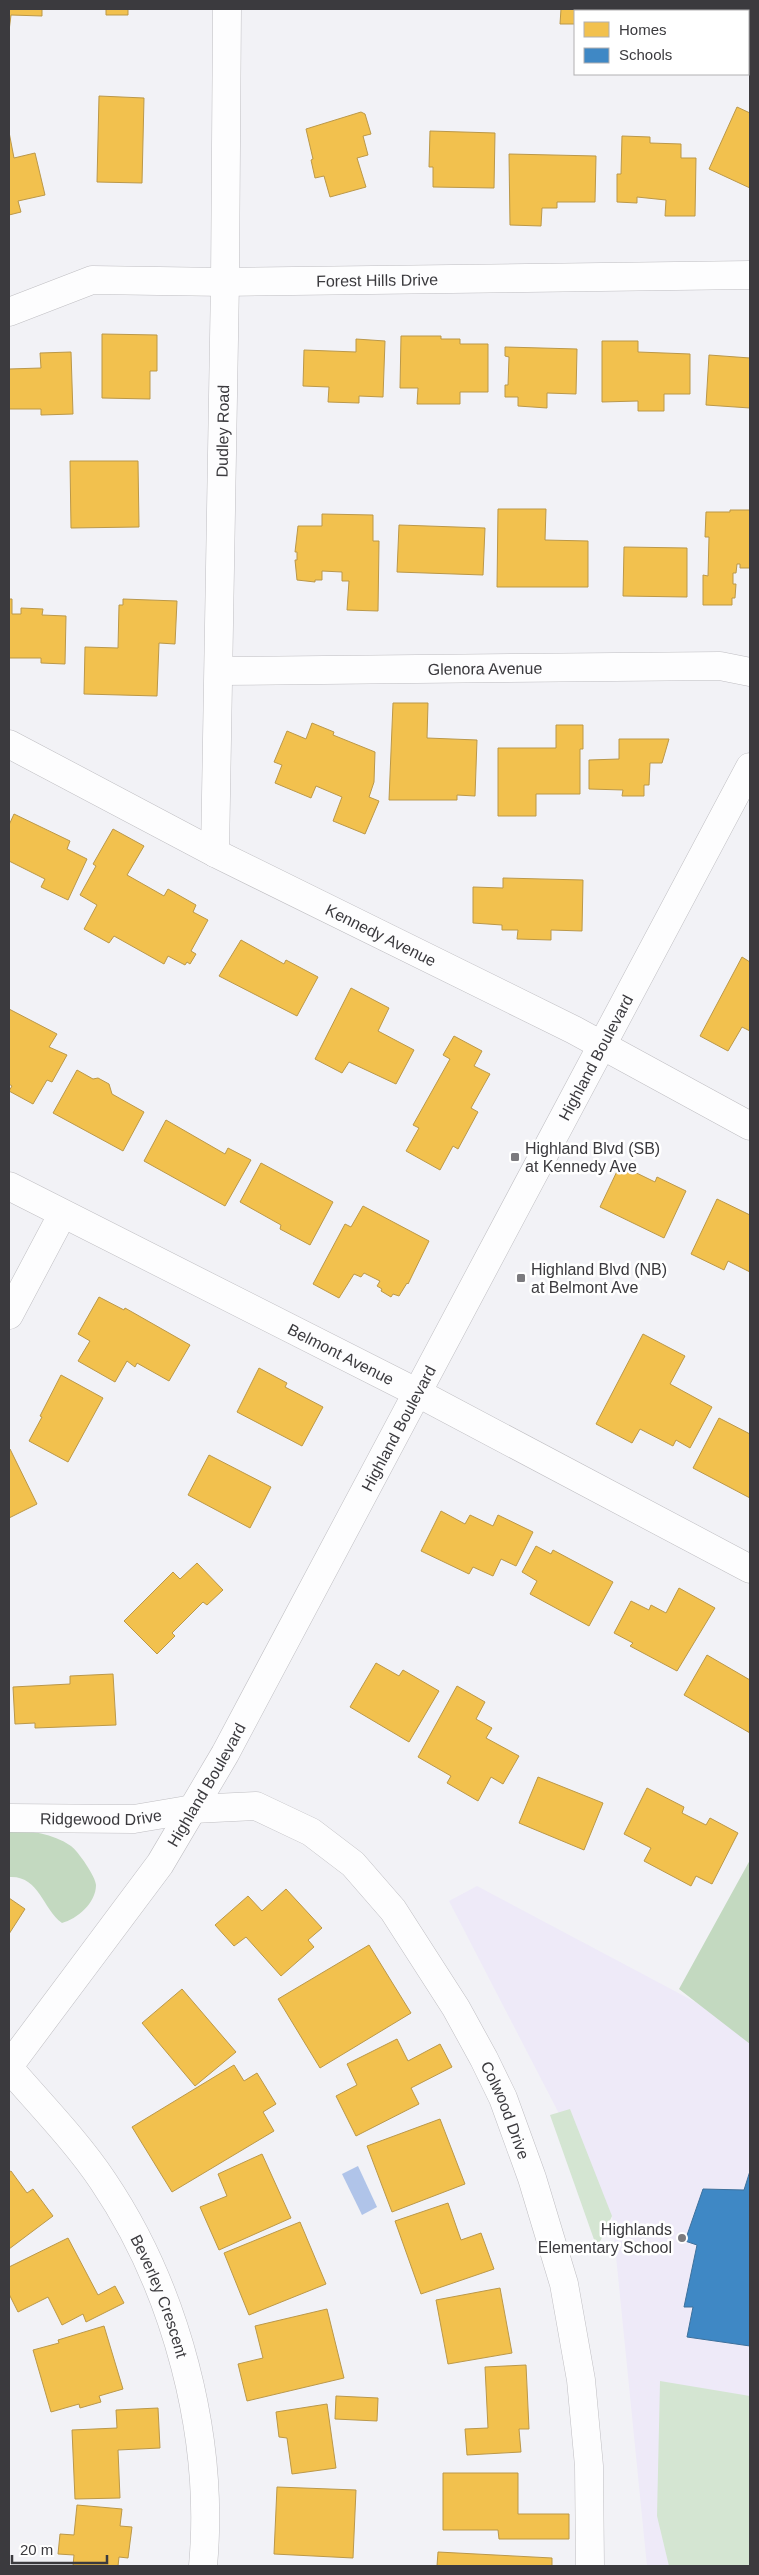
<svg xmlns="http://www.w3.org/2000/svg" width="759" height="2575" viewBox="0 0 759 2575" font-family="Helvetica,sans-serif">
<rect width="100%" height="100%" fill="#f2f2f6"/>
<path fill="#eeeaf8" d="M477,1886L750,2031V2566H647L612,2216L449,1901Z"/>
<path fill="#d4e5d2" d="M570,2109L612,2216L597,2248L550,2115Z
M660,2381L750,2396V2566H669L657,2516Z"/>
<path fill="#c3d9c0" d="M9,1830C31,1831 52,1833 71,1846C78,1851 96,1877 96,1885C96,1903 77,1919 62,1923C42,1908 39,1875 9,1877Z
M750,1860V2044L679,1989Z"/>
<path fill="#b0c4e9" d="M358,2166L377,2207L362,2215L342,2174Z"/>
<path fill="#f2c14e" stroke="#bb9849" d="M9,9H42V16L11,15L9,31Z
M106,9H128V15H106Z
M561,9H600V11H575V24H560Z
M622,9H685V11H622Z
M715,9H750V20H748V11H715Z
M99,96L144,98L142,183L97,182Z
M737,107L750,113V188L709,169Z
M361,112L365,114L371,134L363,136L368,155L357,158L366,187L330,197L324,176L315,178L311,160L313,159L306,129Z
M430,131L495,133L494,188L433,187V167H429Z
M9,132L14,158L35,153L45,195L18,201L21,212L9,215Z
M622,136L650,137V143L681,144V158H696L695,216H665L666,200L637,197V203L617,202V174H621Z
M509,154L596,156L595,202H557V208H542L541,226L510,225Z
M102,334L157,335V371H150V399L102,398Z
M401,336H441V339H460V344H488V392H460V404H417L418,388H400Z
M356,339L385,341L383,397L359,396V403L328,402L329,387L303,386L304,350L356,352Z
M602,341H638V352L690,354V394H664V411H638V401L602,402Z
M505,347L577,349L576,394L547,393V408L518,406V397H505V385H508L509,357L505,356Z
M71,352L73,414L41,415V409H9V369L41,368L40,353Z
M709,355L750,358V408L706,405Z
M70,461H138L139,527L71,528Z
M498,509H546L545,540L588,541V587H497Z
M730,510H750V568H740V564H737L736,573H733V584H736L735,598H732V605H703V575L708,576L709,537H705L706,512H730Z
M322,514L373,515V541H379L378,611L347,610L349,581H342V572L322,571V580H315V582L297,580L295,560H297V552H295L298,526H322Z
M399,525L485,528L483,575L397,572Z
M624,547L687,548V597L623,596Z
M9,599H12V614H21V608L43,609L42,615L66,616L65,664L41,663V658H9Z
M123,599L177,601L175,644L159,643L157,696L84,694L85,647L118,648L119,605H123Z
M393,703H428L427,738L477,740L475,796L457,795V800H389Z
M312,723L334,732L333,735L375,752L374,782L369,797L379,801L365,834L333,821L342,797L316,786L311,798L275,783L282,765L274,762L287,731L306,739Z
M556,725H583V749H580V794H536V816H498V748H556Z
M619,739H669L662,763H650L649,785H644V796H622L623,790L589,789V760L619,759Z
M14,814L70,841L67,849L87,859L68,900L41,887L45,879L9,861V825Z
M113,829L144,846L127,875L164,896L168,889L196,905L193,912L208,920L191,951L196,954L190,964L187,962L185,965L168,956L164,964L114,936L109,943L84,929L97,905L80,895L96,866L93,864Z
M503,878L583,880L582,931L551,930V940L517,939L518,930H502V925L473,923V887L503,888Z
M241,940L284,964L286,960L318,977L297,1016L219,976Z
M742,957L750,962V1031L742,1027L728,1051L700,1036Z
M351,988L389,1008L378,1031L414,1050L396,1084L349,1062L342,1073L315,1059Z
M9,1009L57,1034L49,1047L67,1055L52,1082L47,1080L33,1104L9,1091L12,1086L9,1084Z
M454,1036L482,1051L474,1066L490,1074L471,1108L478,1112L458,1149L453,1146L440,1170L406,1151L419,1128L413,1125L450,1059L443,1055Z
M77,1070L93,1079L98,1078L109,1084L112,1094L144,1112L123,1151L53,1113Z
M166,1120L225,1154L228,1148L251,1160L225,1206L144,1161Z
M261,1163L333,1202L310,1245L280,1229L281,1225L240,1202Z
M620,1165L655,1182L657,1177L686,1191L664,1238L600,1207Z
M717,1199L750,1215V1272L728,1261L724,1270L691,1254Z
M363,1206L429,1241L408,1284L407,1283L399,1296L393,1294L391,1297L381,1291L382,1289L377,1286L380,1281L364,1273L361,1277L354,1274L339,1298L313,1284L345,1224L351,1227Z
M99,1297L124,1310L125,1308L190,1345L169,1381L137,1363L135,1367L127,1361L115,1382L78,1361L90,1341L78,1334Z
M643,1334L685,1356L670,1384L712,1407L690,1448L676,1440L673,1446L640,1429L632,1443L596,1424Z
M259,1368L287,1383L285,1387L323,1407L302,1446L237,1412Z
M61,1375L103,1398L68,1462L29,1441L42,1417L40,1416Z
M719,1418L750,1434V1498L693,1468Z
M10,1449L37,1504L9,1518V1450Z
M209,1455L271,1487L250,1528L188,1495Z
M441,1511L465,1524L470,1515L493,1526L498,1515L533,1532L516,1566L501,1559L493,1576L473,1567L469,1574L421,1551Z
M536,1546L551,1554L553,1550L613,1582L589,1626L530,1594L537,1581L522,1572Z
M197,1563L223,1590L207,1605L203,1602L172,1633L175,1636L157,1654L124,1621L173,1572L180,1579Z
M679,1588L715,1608L677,1671L630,1646L633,1643L614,1633L631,1601L649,1610L651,1605L666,1613Z
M707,1655L750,1680V1733L684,1695Z
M376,1663L399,1676L403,1670L439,1691L409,1742L350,1707Z
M113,1674L116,1725L35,1728V1723L15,1724L13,1687L70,1684V1676Z
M457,1686L485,1702L476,1719L492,1728L486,1738L519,1756L503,1784L491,1777L478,1801L447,1783L451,1776L418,1757Z
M538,1777L603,1803L584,1850L519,1823Z
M647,1788L684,1807L682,1813L706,1825L710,1818L738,1833L712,1884L696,1876L691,1886L644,1861L651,1848L624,1834Z
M286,1889L322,1928L308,1940L314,1947L281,1976L246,1937L234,1946L215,1925L248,1896L262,1911Z
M9,1898L25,1909L9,1934Z
M369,1945L411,2013L320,2068L278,1999Z
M182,1989L236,2052L195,2086L142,2023Z
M397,2039L408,2061L440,2044L452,2067L411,2088L419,2104L356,2136L336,2096L357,2085L347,2064Z
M234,2065L244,2081L257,2073L276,2104L263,2112L274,2131L172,2192L132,2127Z
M440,2119L465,2184L392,2212L367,2146Z
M262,2154L291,2218L219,2250L200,2207L227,2196L218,2174Z
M11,2171L27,2193L33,2189L53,2216L9,2249V2172Z
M448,2203L461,2240L481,2233L494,2269L421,2294L395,2221Z
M300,2222L326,2284L249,2315L224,2253Z
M68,2238L98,2295L115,2286L124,2303L86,2322L83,2314L62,2325L48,2297L18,2312L9,2294V2267Z
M500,2288L512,2353L448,2364L436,2300Z
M327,2309L344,2378L247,2401L238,2364L263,2358L255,2326Z
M104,2326L123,2389L99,2396L101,2402L80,2408L79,2404L51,2412L33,2350L59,2343L58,2340Z
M526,2365L529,2429H519L521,2452L467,2455L465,2429L488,2428L485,2367Z
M336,2396L378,2398L377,2421L335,2419Z
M327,2404L336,2468L292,2474L287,2438L279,2437L276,2412Z
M158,2408L160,2448L118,2450L120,2498L75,2499L72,2430L117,2428L116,2410Z
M443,2473H518V2514H569V2539H499L498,2530H443Z
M277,2487L356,2490L353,2558L274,2554Z
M77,2505L122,2509L120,2526L132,2527L128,2558L119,2557L118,2566H73L74,2555L58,2554L60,2534L74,2535Z
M438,2552L552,2558V2566H437Z"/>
<path fill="#3f88c5" stroke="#3e719c" d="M750,2171V2346L687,2337L693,2307H684L697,2245L685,2241L703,2189L744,2190Z"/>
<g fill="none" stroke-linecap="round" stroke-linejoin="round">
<defs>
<g id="minor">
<path id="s1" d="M9,312L92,280L225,282L750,275"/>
<path id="s2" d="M219,671L720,666L750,672"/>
<path id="s3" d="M9,744L215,853L574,1030L750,1126"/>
<path id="s4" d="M215,853L225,282L227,9"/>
<path id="s5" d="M9,1186L416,1392L750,1569"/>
<path d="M9,1315L62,1215"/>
<path id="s6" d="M193,1809L256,1806L311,1832L353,1864L393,1910L456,2008L484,2059L503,2098L532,2178L564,2284L581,2380L589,2466L590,2566"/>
<path id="s7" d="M9,2068C40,2104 77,2142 103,2181C176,2289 215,2436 203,2566"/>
</g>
<g id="tertiary">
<path id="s8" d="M9,1818L134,1819L193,1809"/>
<path id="s9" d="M9,2066L160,1864L225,1754L750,767"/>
</g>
</defs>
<use href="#minor" stroke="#bfbec2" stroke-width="29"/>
<use href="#tertiary" stroke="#bfbec2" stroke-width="29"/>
<use href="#minor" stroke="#fdfdfe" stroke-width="28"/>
<use href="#tertiary" stroke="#fdfdfe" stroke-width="28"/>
</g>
<g fill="#7b7a7e" stroke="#fff" stroke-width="2">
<rect x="510" y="1152" width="10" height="10" rx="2.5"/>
<rect x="516" y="1273" width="10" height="10" rx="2.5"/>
<circle cx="682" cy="2238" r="5"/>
</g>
<g text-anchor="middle" stroke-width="5" stroke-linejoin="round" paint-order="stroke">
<g font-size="16" fill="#3b3a3e" stroke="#fff">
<text dy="6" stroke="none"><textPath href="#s1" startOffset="374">Forest Hills Drive</textPath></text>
<text dy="6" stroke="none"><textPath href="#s4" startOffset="422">Dudley Road</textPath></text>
<text dy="6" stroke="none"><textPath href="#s2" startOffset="266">Glenora Avenue</textPath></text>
<text dy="6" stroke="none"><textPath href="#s3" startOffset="418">Kennedy Avenue</textPath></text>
<text dy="6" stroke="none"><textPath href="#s9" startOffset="1169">Highland Boulevard</textPath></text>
<text dy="6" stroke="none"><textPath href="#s5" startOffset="372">Belmont Avenue</textPath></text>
<text dy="6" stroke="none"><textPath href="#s9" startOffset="749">Highland Boulevard</textPath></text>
<text dy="6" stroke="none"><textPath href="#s9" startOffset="344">Highland Boulevard</textPath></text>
<text dy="6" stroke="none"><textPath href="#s8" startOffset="92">Ridgewood Drive</textPath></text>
<text dy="6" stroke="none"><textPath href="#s6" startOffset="468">Colwood Drive</textPath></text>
<text dy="6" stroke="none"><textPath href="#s7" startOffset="276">Beverley Crescent</textPath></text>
</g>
<g font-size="16" fill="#3b3a3e" stroke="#fff" text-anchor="start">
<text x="525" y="1154">Highland Blvd (SB)<tspan x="525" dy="18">at Kennedy Ave</tspan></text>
<text x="531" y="1275">Highland Blvd (NB)<tspan x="531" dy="18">at Belmont Ave</tspan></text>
<text x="672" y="2235" text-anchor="end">Highlands<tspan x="672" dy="18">Elementary School</tspan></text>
</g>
</g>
<rect width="759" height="2575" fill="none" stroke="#3b3a3e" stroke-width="20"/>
<rect x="574" y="10" width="175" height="65" fill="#ffffff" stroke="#b1b0b2"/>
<rect x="584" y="22" width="25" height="15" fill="#f2c14e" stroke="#b1b0b2"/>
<text x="619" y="35" font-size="15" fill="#3b3a3e">Homes</text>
<rect x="584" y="48" width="25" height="15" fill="#3f88c5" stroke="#b1b0b2"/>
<text x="619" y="60" font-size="15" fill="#3b3a3e">Schools</text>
<path d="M12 2555v8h95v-8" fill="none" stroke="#3b3a3e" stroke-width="2.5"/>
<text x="20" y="2555" font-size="15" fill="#3b3a3e" stroke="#ffffff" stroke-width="4" paint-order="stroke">20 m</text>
</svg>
